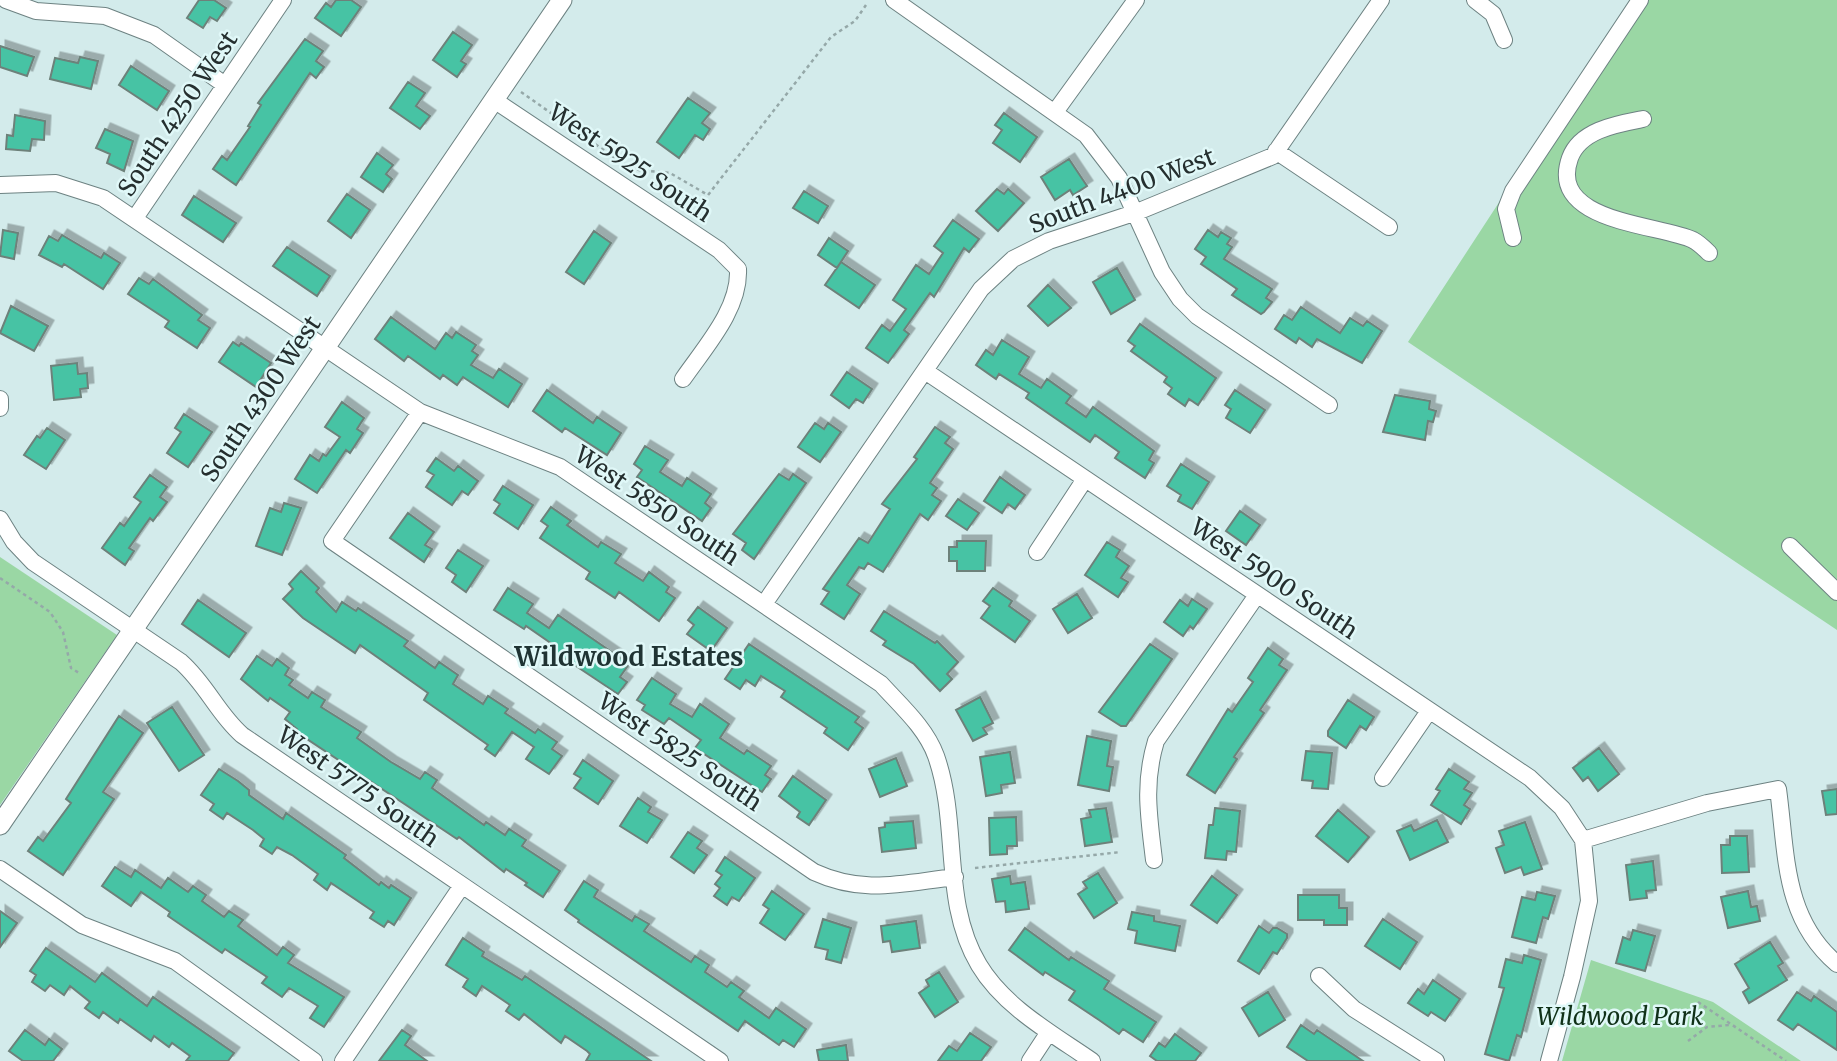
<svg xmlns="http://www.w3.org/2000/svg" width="1837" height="1061" viewBox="0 0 1837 1061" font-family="Merriweather,serif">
<defs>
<filter id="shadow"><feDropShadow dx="5.5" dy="-5.5" stdDeviation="0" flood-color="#0004"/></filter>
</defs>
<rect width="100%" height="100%" fill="#d3ebeb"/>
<path fill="#9ad7a4" d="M1631,0H1837V630L1408,342Z
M0,557L117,635L0,805Z
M1591,960L1713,1002L1801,1061H1562Z"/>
<path fill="#47c3a4" stroke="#6d817a" stroke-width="2" filter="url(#shadow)" d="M199,0H214L226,8L217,21L210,17L203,28L187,18Z
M336,0H351L361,7L341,36L315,18L326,3L331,7Z
M453,32L472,45L461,61L466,64L457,77L433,60Z
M305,39L323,51L316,61L324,67L316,78L310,73L236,185L213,169L222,156L227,160L250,127L248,126L261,105L258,103Z
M0,46L34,57L27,76L0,67Z
M80,57L98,61L91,89L50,79L55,58L78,63Z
M131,66L169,91L157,110L119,85Z
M408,82L425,93L416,106L430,116L420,129L390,108Z
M688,98L710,113L702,123L710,129L703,140L695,135L679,158L657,142Z
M1004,113L1037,137L1020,162L993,143L1002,130L995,125Z
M15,115L45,121L44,140L32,139L30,151L6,149L7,135L13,136Z
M105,129L133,141L124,171L107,163L110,154L96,148Z
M377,153L393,165L386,174L392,179L383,192L361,177Z
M1069,159L1087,186L1073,195L1070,190L1055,200L1041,177Z
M997,189L1004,194L1008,189L1024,203L998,231L976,211Z
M804,191L828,206L818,223L793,208Z
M347,194L370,210L351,238L328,221Z
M194,196L236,223L223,242L182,215Z
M953,220L979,239L969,252L964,248L934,297L930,293L904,330L909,334L888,363L866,348L882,325L890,331L906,309L893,300L916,265L929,274L943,253L934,246Z
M3,230L18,233L14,259L0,256Z
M1208,230L1218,237L1221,232L1231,238L1227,244L1232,247L1224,259L1272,289L1266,298L1272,302L1264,312L1261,314L1232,295L1237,289L1201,264L1206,257L1195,249Z
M594,231L611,243L584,284L566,272Z
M62,235L101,258L104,253L120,263L103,289L64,264L62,267L39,255L49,236L58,241Z
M829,238L848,251L837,268L818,255Z
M287,247L330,276L317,296L273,266Z
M841,262L875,285L859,308L825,285Z
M1117,268L1135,300L1111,314L1093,282Z
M139,278L149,284L153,279L202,315L198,320L210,328L197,348L165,327L169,321L128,294Z
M1048,285L1071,308L1048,326L1028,306Z
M11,306L48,326L34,351L0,333Z
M1301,307L1340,333L1350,318L1363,326L1367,321L1382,331L1362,363L1317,339L1312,347L1299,338L1296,343L1275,329L1284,315L1292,320Z
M391,317L435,349L446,333L452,338L456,332L476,345L472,351L478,355L471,365L493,378L499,369L522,384L508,407L463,377L457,385L443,375L440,379L408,356L404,361L375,339Z
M1140,324L1216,378L1198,405L1189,399L1185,406L1168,394L1172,388L1164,382L1167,377L1131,351L1135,346L1128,341Z
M1002,340L1029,357L1019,374L1041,388L1047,379L1071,396L1066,403L1086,417L1093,407L1154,451L1149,460L1154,463L1145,478L1115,458L1119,452L1095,435L1090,442L1026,398L1029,393L999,374L996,379L976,365L986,350L993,355Z
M233,342L239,346L241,343L271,363L256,387L219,362Z
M77,363L78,374L87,373L88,388L80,389L81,397L54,400L51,366Z
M847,372L872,389L863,403L856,399L849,408L831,395Z
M547,390L593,423L597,417L621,433L607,455L565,428L562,432L533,411Z
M1235,390L1265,410L1250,433L1226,418L1231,409L1225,405Z
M1395,395L1430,401L1429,409L1436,411L1433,422L1428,421L1425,440L1383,432Z
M342,402L364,418L357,429L363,433L350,453L346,450L317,493L295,479L310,455L319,461L323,454L326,456L340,437L325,427Z
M184,414L212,432L188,467L167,453L181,432L175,428Z
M815,423L824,429L828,423L841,432L820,462L798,447Z
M935,427L950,437L945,443L953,449L930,483L937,488L932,495L941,501L928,520L920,514L883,572L868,563L864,569L859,567L847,585L860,594L844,619L821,604L829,592L823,589L859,538L868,543L890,509L882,504L917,459L914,457Z
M47,428L65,440L46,469L24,455L37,436L40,438Z
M645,446L668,460L660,472L682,486L687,478L711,494L705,503L711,508L702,521L637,477L642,470L634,464Z
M436,458L454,471L458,466L478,481L468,495L462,491L452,505L426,487L434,475L427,471Z
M1181,464L1209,482L1192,509L1178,501L1181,495L1167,486Z
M779,474L789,480L793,474L806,483L754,559L742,550L746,543L733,534Z
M150,475L167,487L160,497L167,502L153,521L150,518L129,548L134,551L125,565L102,548L120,523L124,526L141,502L134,497Z
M1000,477L1025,495L1015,509L1008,504L1002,513L984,501Z
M503,486L533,505L518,529L494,513L500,504L494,500Z
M958,499L979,513L967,530L946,516Z
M284,503L301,508L282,555L256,546L270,508L281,512Z
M551,507L571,521L567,525L598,547L601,542L621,554L615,563L643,581L649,572L669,587L666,592L675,598L659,621L619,592L615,598L586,579L590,572L540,538L548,526L541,521Z
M1240,511L1260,525L1246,545L1226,531Z
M408,513L434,532L425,545L432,549L424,562L390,538Z
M957,541H986L985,571H957V561H949V547H957Z
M1107,542L1120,550L1116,557L1129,566L1121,578L1128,582L1118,597L1085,575Z
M458,550L483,566L466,592L452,582L456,575L446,568Z
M301,571L319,588L316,592L336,612L342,602L356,611L358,608L408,641L404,646L435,668L439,662L458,675L453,684L483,704L488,696L508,709L505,713L535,733L538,729L557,742L552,749L562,756L549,774L526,759L534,747L512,732L495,756L485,749L488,745L424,700L428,693L360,645L355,653L303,618L283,599L293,589L289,584Z
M508,588L533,604L527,613L549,628L558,615L629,664L620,677L627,682L618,694L549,648L552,644L526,626L524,629L494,610Z
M993,588L1012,601L1009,606L1030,621L1015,642L981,618L990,606L983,601Z
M1077,594L1092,618L1068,633L1053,609Z
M1192,599L1207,609L1193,629L1190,626L1183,636L1164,622L1180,600L1188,606Z
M198,600L246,633L229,657L182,624Z
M698,607L727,628L711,651L687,634L694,625L688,620Z
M884,611L935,643L937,641L958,662L947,674L952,679L940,691L914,664L883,645L886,641L871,631Z
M749,644L859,717L855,722L863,728L848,750L824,733L827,728L781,697L785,691L761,676L755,686L746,680L740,689L725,679Z
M1150,644L1172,659L1126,726H1121L1099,712Z
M1268,648L1283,659L1279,665L1287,670L1260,710L1264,713L1234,757L1237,759L1215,793L1187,775L1228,709L1232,712L1253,682L1248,678Z
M257,656L272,666L277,659L289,668L285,675L293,680L289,685L308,698L312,692L325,700L321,707L361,732L357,738L391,762L420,779L425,772L437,780L432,788L484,825L486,822L505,835L509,829L526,840L522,846L560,871L543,897L525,885L527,883L506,869L504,872L459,837L457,839L295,731L297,729L285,719L290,712L270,698L268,701L241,679Z
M652,678L676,694L670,704L692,717L700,704L729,724L720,738L744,754L747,750L771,766L765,775L771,779L762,792L695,748L701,740L669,718L664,724L642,710L645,705L637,700Z
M980,697L993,723L983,728L987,734L973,741L956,710Z
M1348,700L1374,717L1366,730L1360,726L1346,748L1328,736V731Z
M172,707L204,755L179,771L147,723Z
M119,716L143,733L103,792L114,799L63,875L28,851L38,837L43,841L71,803L66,799Z
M1087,736L1111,741L1107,766L1113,767L1109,791L1078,785Z
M1599,748L1619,774L1598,791L1588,777L1583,781L1573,768Z
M1306,751L1332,753L1328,789L1312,788L1313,781L1302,780Z
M1010,752L1015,783L1001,785L1002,793L986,796L980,757Z
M896,758L907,786L880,797L869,769Z
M583,760L613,781L598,804L574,788L581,778L574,774Z
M219,769L238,781L249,790V795L283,819L286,813L346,855L344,858L379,885L381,882L389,888L391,885L411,898L394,925L388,921L384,927L370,918L374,912L331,883L327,890L314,880L318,874L292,855L277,847L272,854L260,846L264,839L253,830L227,813L223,819L210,810L214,804L201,795Z
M1449,769L1469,782L1464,789L1472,793L1464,805L1470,809L1461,824L1431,805L1440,791L1436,789Z
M793,776L826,800L809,825L797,817L800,812L779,796Z
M1837,789V814L1826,815L1822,791Z
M638,798L651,807L648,812L662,820L647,843L620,826Z
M1106,808L1112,842L1085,846L1081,819L1091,817L1089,810Z
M1215,808L1240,811L1236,852L1227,851L1226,860L1205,858L1209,825H1213Z
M1338,810L1369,837L1348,862L1316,836Z
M1016,817L1017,846H1007V854L990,855L989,818Z
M1437,820L1448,842L1410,860L1397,831L1411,825L1414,831Z
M913,821L916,848L882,852L879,828L885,827V823Z
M1525,822L1542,869L1524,875L1521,867L1505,873L1496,848L1504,845L1499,831Z
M688,832L702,841L697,848L707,855L694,873L671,857Z
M1730,836H1747L1749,872L1722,873L1721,845H1730Z
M725,857L755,878L739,901L732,897L727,905L714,896L720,888L715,884L722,875L716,871Z
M1653,861L1656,890L1646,891L1647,898L1630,900L1626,865Z
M115,867L131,877L135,870L161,888L168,878L188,892L193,886L206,895L202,901L224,917L229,911L243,920L238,926L277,955L283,947L294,955L288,963L344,997L324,1027L310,1018L318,1006L289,988L282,997L262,983L267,977L225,949L222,953L168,916L170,912L141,892L131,906L102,886Z
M1098,873L1117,903L1094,918L1078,894L1087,888L1083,882Z
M1010,876L1011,884L1025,882L1029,909L1006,912L1005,901L996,902L992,879Z
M1212,876L1237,895L1217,923L1191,905Z
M584,881L598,890L594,897L632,921L635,916L649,924L644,931L691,962L695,956L709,965L705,972L727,987L731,982L744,991L739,997L769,1018L776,1008L806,1029L794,1047L783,1040L779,1045L745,1021L738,1031L578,922L579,920L565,910Z
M772,891L804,914L785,940L760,923L769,909L763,905Z
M1748,891L1751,907L1757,906L1760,921L1728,928L1721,897Z
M1537,892L1555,896L1548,919L1543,917L1536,943L1512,937L1522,897L1535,900Z
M1298,895H1339V908H1347V925H1324V920H1298Z
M0,911L17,923L0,947Z
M1132,912L1154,916V921L1180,926L1175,951L1135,943L1137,931L1128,929Z
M823,919L851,928L841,963L826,959L828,950L815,947Z
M1383,919L1417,942L1400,969L1365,946Z
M916,921L920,948L892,952L890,941L883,942L881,926Z
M1259,926L1269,933L1273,928H1277L1287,934V938L1277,954L1273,952L1259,974L1238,961Z
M1025,928L1069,960L1071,957L1109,981L1104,989L1156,1022L1143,1042L1123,1029L1119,1034L1099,1020L1069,1000L1075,991L1045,972L1043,975L1009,950Z
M1633,930L1655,936L1645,971L1616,963L1623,937L1630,940Z
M463,938L484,952L482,956L522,980L525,976L651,1061H586L590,1054L587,1051L565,1036L561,1043L524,1014L519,1020L506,1011L510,1005L482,986L476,996L463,987L468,979L446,965Z
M1770,942L1783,963L1778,966L1787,980L1749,1003L1743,992L1749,988L1735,964Z
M46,948L95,982L102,973L147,1006L153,997L234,1053L228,1061H186L190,1056L172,1043L169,1047L154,1036L151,1041L120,1019L118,1023L103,1012L99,1018L85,1008L90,1002L70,986L64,995L50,985L45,991L32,982L36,975L30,971Z
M1524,955L1541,960L1521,1037L1517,1035L1509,1061L1485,1054L1504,988L1499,987L1506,959L1522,963Z
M939,972L958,1002L935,1017L919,993L929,986L926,980Z
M1433,980L1460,999L1445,1021L1431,1012L1428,1016L1408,1003L1418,989L1424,994Z
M1268,992L1285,1020L1259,1036L1242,1008Z
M1797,992L1811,1001L1814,996L1837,1012V1050L1798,1024L1793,1030L1778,1020Z
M1301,1025L1314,1034L1317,1030L1363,1061H1308L1287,1047Z
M25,1030L45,1045L49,1039L62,1049L53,1061H23L9,1051Z
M402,1030L411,1036L405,1045L427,1061H379Z
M970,1033L991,1047L981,1061H938L949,1046L957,1051Z
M1175,1034L1201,1053L1195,1061H1157L1150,1056L1159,1043L1165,1047Z
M846,1045L848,1061H819L817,1050Z"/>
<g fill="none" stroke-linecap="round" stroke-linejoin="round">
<defs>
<path id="minor" d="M6,0L36,11L105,16L154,35L225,85
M894,0L1086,135L1119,178L1162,272L1180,299L1197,316L1329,405
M1475,0L1493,14L1504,40
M494,100L719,250L738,269C740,309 705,347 683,379
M1055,112L1136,0
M1643,119C1617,124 1580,130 1570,158C1547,223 1659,224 1693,240C1699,243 1704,248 1709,253
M1276,151L1389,227
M0,185L56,183L103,198L420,412L560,467L881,684C901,706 926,728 936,756C960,824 941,902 979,965C1004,1007 1053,1034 1092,1061
M135,218L283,0
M1513,238L1506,209L1513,191L1640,0
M925,371L1530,778L1562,808L1583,840
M0,399V408
M420,412L332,541L814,872C864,895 902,883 955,877
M0,519L14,542L33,562L181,662C207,685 217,713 242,735L720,1061
M1790,546L1837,592
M1037,552L1085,479
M764,604L981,289L1013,259L1049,241L1137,212L1273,156L1381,0
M1383,778L1429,711
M1154,860C1149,817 1143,784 1156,741L1257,595
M0,869L82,925L175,961L314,1061
M1319,976L1354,1009L1436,1061
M343,1061L461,887
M1030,1061L1049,1032
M1549,1061L1572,977L1589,901L1583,840L1707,803L1778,789C1787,855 1783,918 1837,964"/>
<path id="major" d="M0,825L562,0"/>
</defs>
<use href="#minor" stroke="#6d8282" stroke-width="18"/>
<use href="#major" stroke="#6d8282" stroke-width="21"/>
<path stroke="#95a8a8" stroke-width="2.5" stroke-dasharray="3.5 3.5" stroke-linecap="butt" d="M521,92L622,163L639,170L670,173L708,195L831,37L855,21L866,5
M0,578L50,612L63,632L71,668L79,673
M975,868L1121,852
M1698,1002L1786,1061
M1688,1041L1707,1027L1729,1025"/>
<use href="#minor" stroke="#fff" stroke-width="16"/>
<use href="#major" stroke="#fff" stroke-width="19"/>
</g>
<g text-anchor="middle" stroke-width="5" stroke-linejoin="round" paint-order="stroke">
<g font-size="24" fill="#252f2f" stroke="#e0f8f8">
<text transform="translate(178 114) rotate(-56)" y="8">South 4250 West</text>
<text transform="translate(630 163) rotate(34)" y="8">West 5925 South</text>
<text transform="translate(1122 191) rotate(-21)" y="8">South 4400 West</text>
<text transform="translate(261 399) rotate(-56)" y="8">South 4300 West</text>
<text transform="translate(657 506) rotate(34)" y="8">West 5850 South</text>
<text transform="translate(1274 579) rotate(34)" y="8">West 5900 South</text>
<text transform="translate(680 752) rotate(34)" y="8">West 5825 South</text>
<text transform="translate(358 787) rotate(35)" y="8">West 5775 South</text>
</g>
<g font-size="24" font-style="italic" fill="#103118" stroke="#e0f8f8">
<text x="1620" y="1025">Wildwood Park</text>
</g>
<g font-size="26" font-weight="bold" fill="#1f3333" stroke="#e0f8f8">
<text x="629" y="666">Wildwood Estates</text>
</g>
</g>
</svg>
